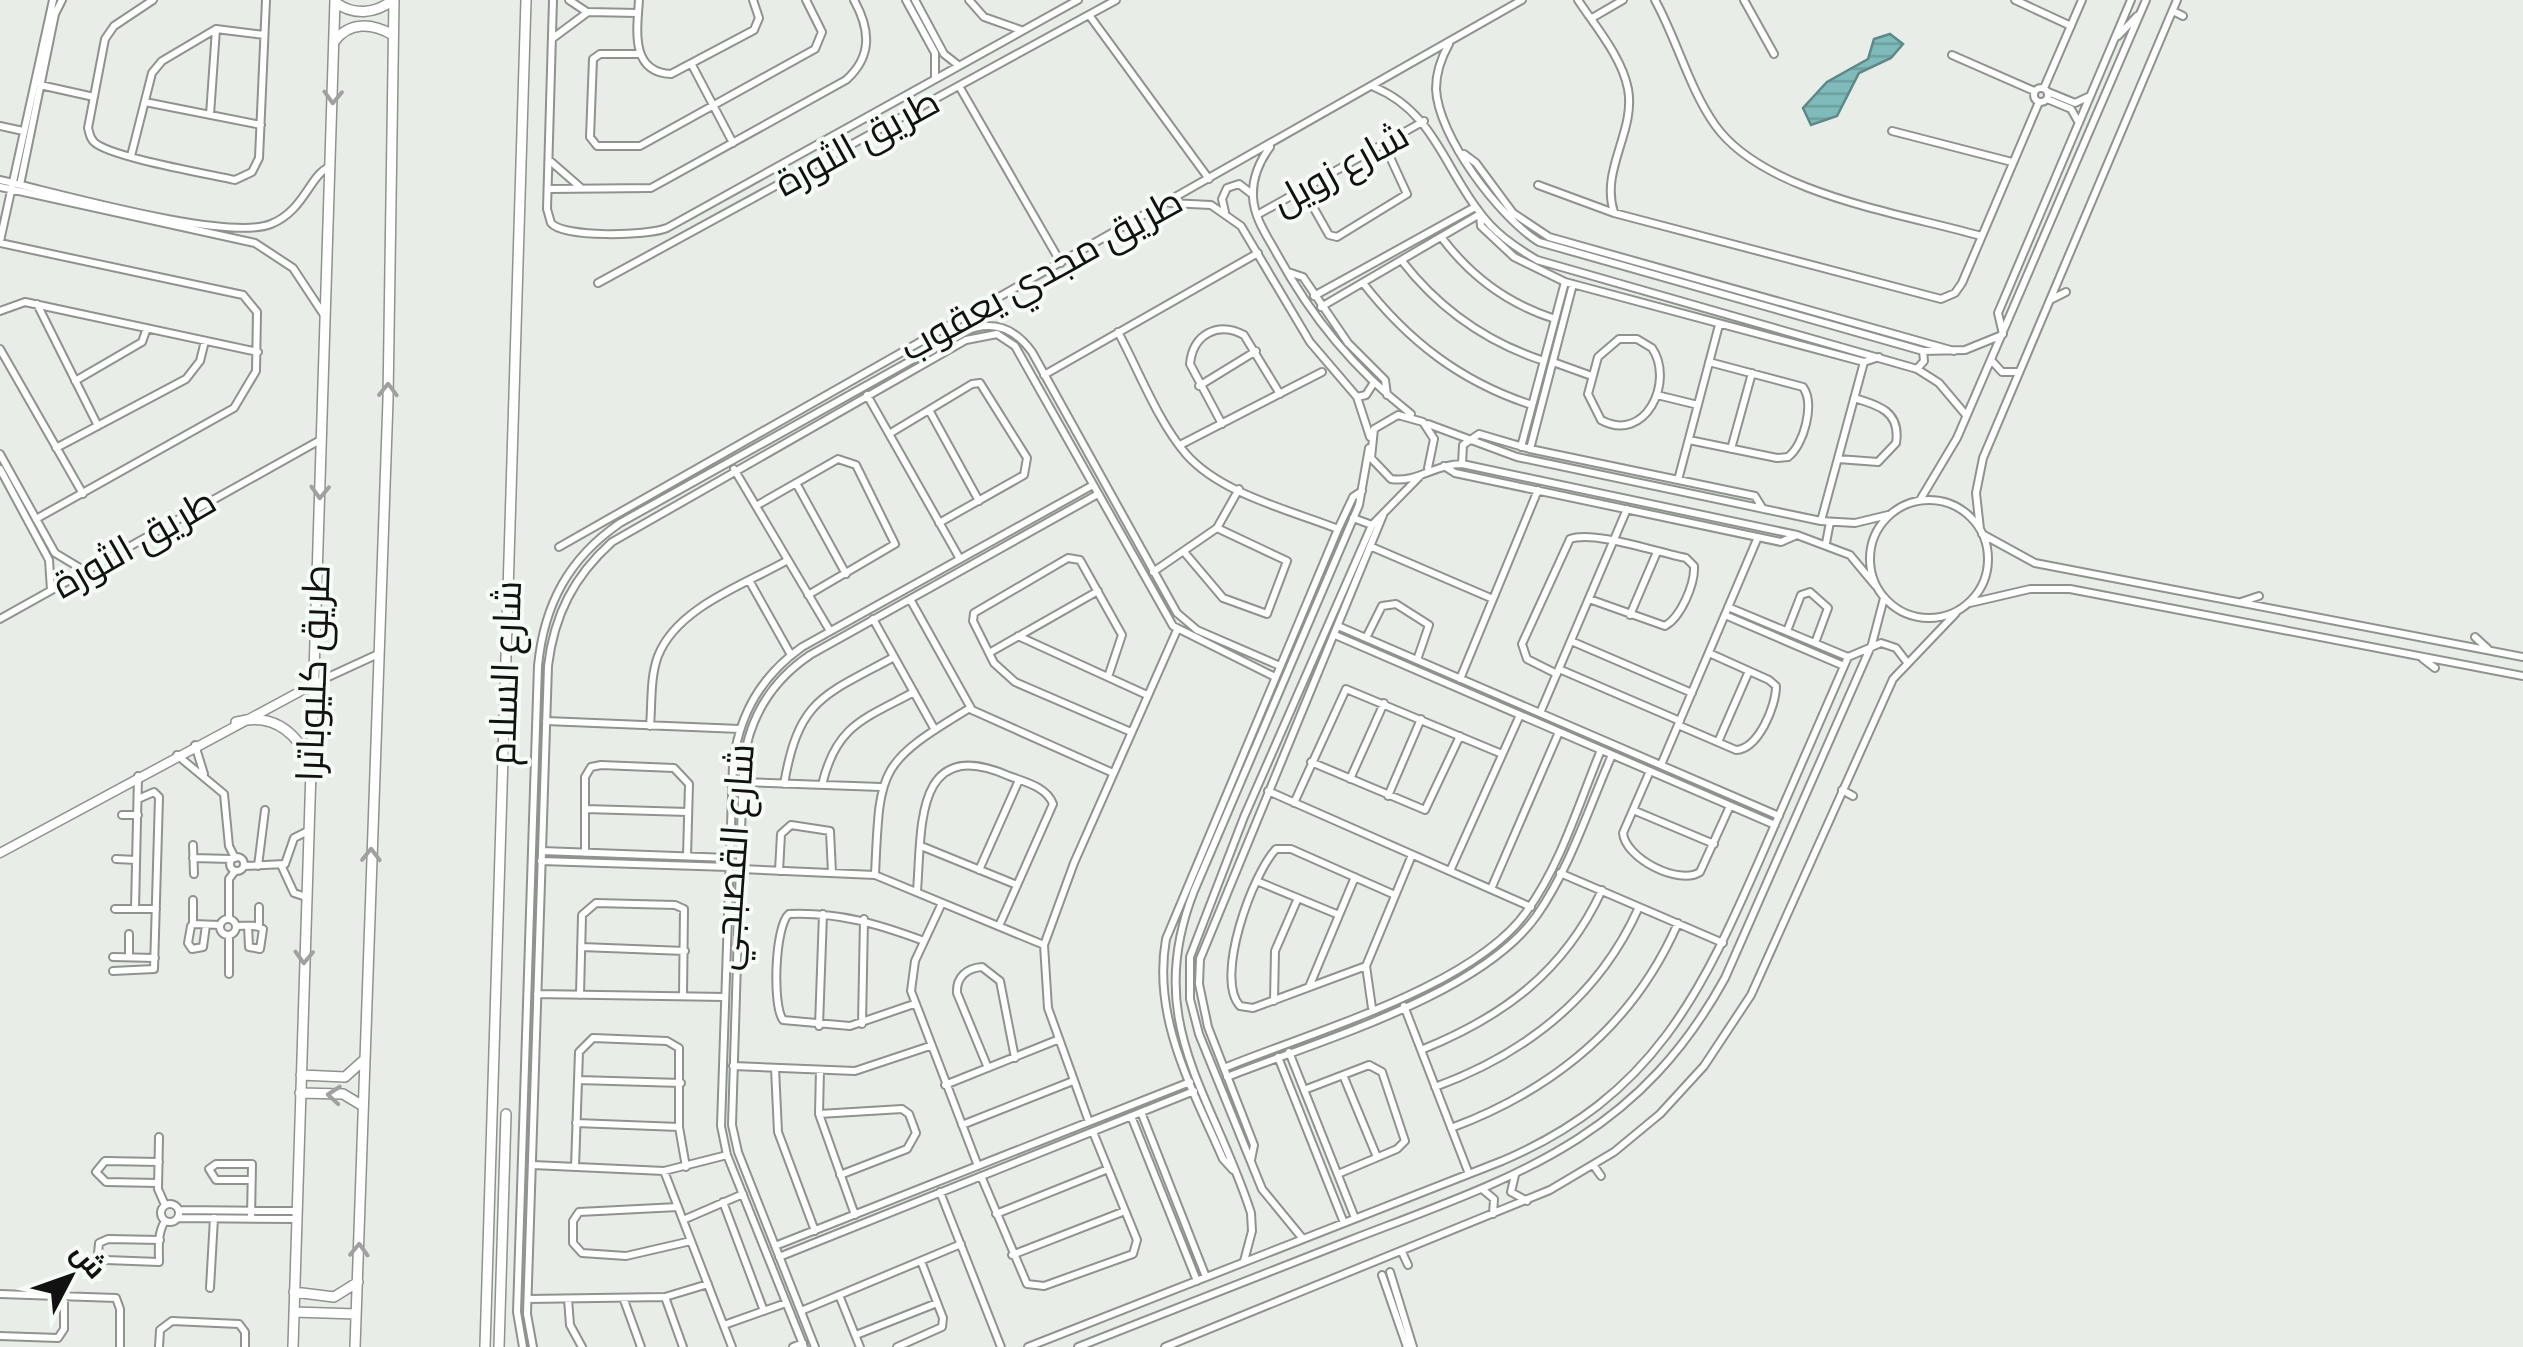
<svg xmlns="http://www.w3.org/2000/svg" width="2523" height="1347" viewBox="0 0 2523 1347" font-family="'Titillium Web',Cairo,sans-serif">
<defs>
<pattern id="water-rules" width="6" height="5" patternUnits="userSpaceOnUse" patternTransform="scale(2.5)"><rect width="6" height="5" fill="#7fbbba"/><path d="M0 2.5h6" fill="none" stroke="#6da09f"/></pattern>
</defs>
<rect width="100%" height="100%" fill="#e8ede8"/>
<path fill="url(#water-rules)" stroke="#5e8887" stroke-width="2.5" d="M1890,34L1903,44L1891,58L1859,73L1837,116L1811,125L1803,108L1827,82L1868,59L1874,39Z"/>
<g fill="none" stroke-linecap="round" stroke-linejoin="round">
<defs>
<path id="minor" d="M153,0L114,26L105,39L88,128C90,134 89,137 94,142C109,157 209,174 235,180L252,172L259,158L266,0
M553,0L547,209L551,223C564,238 647,236 667,228L1078,0
M569,0L587,12
M639,0C637,30 630,72 671,74L754,30L759,18L753,0
M906,0L935,53V79
M915,0L944,54L958,65
M969,0L984,17L1021,30
M1578,0C1595,26 1622,57 1628,89C1636,131 1600,170 1614,212
M1655,0C1677,40 1689,88 1715,125C1764,194 1901,213 1981,236
M1744,0L1774,54
M2015,0L2071,26
M2173,11L2183,16
M1089,15L1209,179
M1592,18L1623,0
M2118,36L2137,16
M553,38L588,12L638,13
M1449,44C1441,58 1436,72 1436,89C1438,136 1499,217 1539,242L1923,351L1965,350L2002,335
M639,54H600L593,59L590,137L597,146H640L815,49L822,32L806,0
M1952,55L2034,91
M692,65L733,143
M40,85L94,97
M959,86L1061,263
M1374,87C1432,111 1443,164 1478,210C1493,232 1515,247 1537,260L1917,369L1939,383L1966,415
M2034 95a7 7 0 1 1 14 0a7 7 0 1 1-14 0Z
M2044,88L2082,0
M2048,92L2075,103L2090,96
M2047,99L2071,109L2079,123
M145,102L261,125
M210,115L216,29
M0,126L23,131
M1892,131L2012,162
M1270,147C1259,162 1252,178 1253,197C1254,218 1267,236 1277,254C1312,318 1354,369 1411,414
M1464,154L1476,163L1513,213L1549,237L1954,351
M131,156L152,73L162,61L216,29L264,35
M549,160L580,187
M0,180C54,192 227,242 271,224C304,211 310,175 329,167
M20,185L55,14L62,0
M1538,185L1614,213L1941,299L1955,293L1962,283L2039,102
M0,187L255,243L293,268L326,318
M548,189L651,188L846,80C873,56 870,29 854,0
M1303,189L1329,235L1337,237L1407,194L1384,144
M1170,203L1211,205L1241,226L1310,342L1357,397L1370,437
M1225,212L1222,199L1227,188L1239,184L1252,194
M1257,215L1424,121
M1442,238C1472,278 1508,304 1555,319
M0,241L53,0
M0,243L243,295L257,312L256,371L234,408L36,519
M1402,261C1440,310 1486,342 1544,361
M1288,272L1303,277L1348,343L1385,380L1387,395
M598,283L1116,0
M1363,283C1408,341 1461,382 1532,405
M1314,296L1475,207
M2050,300L2066,292
M37,304L98,426
M1321,307L1480,214L1481,226L1514,257L1565,282L1864,362L1879,357
M0,311L25,302L258,352
M1118,332C1139,371 1157,420 1186,454C1221,494 1290,510 1338,529
M2003,334L1998,313L2131,0
M1619,339H1637L1652,348C1675,382 1645,444 1601,420L1588,394L1598,357Z
M0,349L83,494
M1992,361L2002,372H2018
M1553,362L1589,375
M1917,369L1924,361L1923,351
M1044,375L1258,253
M75,381L142,342L147,328
M1199,386L1256,351
M867,395L960,559
M1657,395L1698,405
M1357,397L1366,395L1373,384
M929,410L979,501
M1222,424L1190,364C1193,334 1218,321 1244,335L1280,394
M1428,424L1517,457L1821,521L1855,523L1888,515
M889,434L972,384L980,383L1027,458L1024,475L939,523
M1689,440L1777,458L1788,457C1804,445 1815,404 1803,387L1709,362
M1180,445L1322,372
M1521,447L1565,282
M56,448L186,379L200,361L205,341
M1530,449L1573,284
M1731,449L1752,373
M0,454L55,553L85,571
M1838,459L1878,462L1896,443C1901,412 1879,405 1854,398
M1462,464L1463,445L1479,434L1530,449L1755,496L1763,509
M1444,466L1455,473L1781,542L1797,535
M1428,468L1434,439L1423,422L1398,415L1374,429L1371,458L1391,479C1417,483 1435,464 1462,464L1797,535L1850,555L1875,585
M0,469L49,560L51,590
M734,469L830,631
M1678,480L1719,325
M796,483L846,574
M1870 559a59 59 0 1 1 118 0a59 59 0 1 1-118 0Z
M1920,500L1957,438L2146,0
M756,506L838,459L856,465L895,544L808,595
M1353,518L1372,525
M1821,521L1864,362
M1980,529L1976,493L1983,458L2177,0
M1982,534L2035,563L2523,657
M1826,543L1830,522
M559,547L1522,0
M1372,547L1493,599
M1185,553L1223,598L1267,614L1287,561L1217,528
M1153,572L1217,528L1239,489
M750,582L791,655
M910,599L972,710L1113,773
M2241,602L2259,596
M1970,603L2030,589H2070L2523,676
M1728,607L1848,657L1881,643L1896,648L1906,661
M1630,615L1657,552
M1725,615L1844,666
M0,619L322,439
M873,619L935,730
M1338,626L1779,816
M1787,631L1801,595L1810,592L1828,608L1815,643
M1335,635L1775,825
M1018,636L1147,695
M2475,637L2488,649
M1366,638L1382,606L1396,604L1429,625L1417,660
M1571,641L1692,693
M989,653L1098,591
M2422,658L2435,668
M1559,669L1680,721
M1557,674L1527,659L1522,644L1570,539C1594,530 1659,553 1686,558L1694,566C1695,584 1681,617 1665,626L1589,599
M1108,677L1122,635L1080,560L1068,558L974,613L973,621L994,663L1015,682L1131,732
M1460,679L1538,490
M313,684L376,655
M1540,713L1627,509
M546,721L740,729
M1678,725L1736,750C1758,749 1776,707 1776,686L1769,680L1709,653
M650,726C652,703 650,677 658,656C677,607 746,584 788,560
M1718,742L1749,671
M195,745L204,774
M177,755L224,794L229,846L235,858
M1311,762L1425,810L1460,736
M1661,765L1758,537
M1650,771L1623,833C1625,858 1679,886 1700,872L1730,806
M1350,779L1384,703
M742,782L881,787
M784,784C799,698 823,696 894,657
M822,785C836,725 864,719 914,692
M1842,790L1853,796
M1268,791L1531,907
M1388,796L1421,719
M1294,803L1346,689L1502,754
M585,809L688,812
M1633,810L1714,844
M122,815H138
M193,845L194,874
M921,846L1017,885
M542,851L729,858
M585,853V777L591,767L601,765L674,768L689,784L687,856
M230 864a7 7 0 1 1 14 0a7 7 0 1 1-14 0Z
M193,858L231,859
M116,859L136,860
M541,861L729,867
M244,866L285,864L294,838L308,831
M258,866L265,810
M282,867L294,893L306,897
M740,869L875,875L1044,945
M979,870L1019,780
M779,871L781,834L791,825L830,831L832,873
M1450,871L1520,715
M1560,873L1723,943
M875,875C880,768 877,764 970,708
M1259,882L1339,915
M1491,889L1559,732
M917,891C922,828 914,734 1009,776C1025,782 1047,787 1053,804L999,926
M942,903L915,961L911,991L978,1166
M115,909H156
M135,909L138,776
M220 927a8 8 0 1 1 16 0a8 8 0 1 1-16 0Z
M229,919V879L235,871
M193,924V900
M206,925L203,947L192,949L188,943L191,926L193,924L220,925
M236,926C245,926 256,924 263,929L260,949L249,947L248,926
M259,927V907
M229,936V974
M581,947L685,951
M113,957L155,958
M129,957V934
M1366,966L1253,1008L1240,1006C1214,978 1253,873 1276,849H1291L1395,895
M113,971L154,969L159,797L154,792L138,799
M1309,987L1355,877
M537,994L725,997
M580,995L582,915L596,903L675,905L684,909L683,996
M1274,1001L1275,951L1298,898
M914,1004L850,1026L783,1020C772,1005 775,925 789,914C839,912 878,924 924,941
M1404,1006L1469,1174
M1372,1008L1366,966L1412,855
M862,1024L864,919
M819,1026L823,914
M1421,1050C1503,1017 1564,972 1602,890
M1289,1052L1355,1218
M1278,1057L1344,1223
M733,1066L855,1071L930,1046
M775,1068L778,1132L815,1231
M988,1068L957,993C956,977 967,968 982,967L1000,981L1015,1058
M1224,1068C1311,1032 1474,987 1527,911C1561,864 1579,803 1601,750
M820,1070L819,1114L855,1215
M1343,1075L1377,1157
M1227,1077C1318,1041 1481,995 1537,915C1570,868 1589,807 1612,755
M578,1080L681,1083
M945,1085L1057,1040
M1435,1087C1527,1053 1599,997 1639,907
M1304,1090L1369,1065L1382,1072L1405,1141L1397,1149L1338,1174
M1141,1112L1206,1277
M819,1114L902,1109L909,1114L916,1133L907,1149L840,1175
M1131,1116L1197,1281
M1089,1122L1048,1008L1044,945L1074,863L1177,630
M576,1123L679,1127
M962,1125L1073,1081
M1451,1128C1553,1090 1634,1024 1678,923
M159,1137L158,1189L165,1205
M1251,1160L1254,1145L1208,1027L1199,984L1200,959L1383,515
M533,1165L664,1171L727,1155
M1594,1166L1601,1176
M575,1167L579,1052L593,1038L667,1041L679,1048V1127L686,1167
M1233,1170L1223,1159C1192,1088 1152,1018 1166,939L1338,529L1353,497L1362,491
M664,1171L732,1347
M1515,1175L1511,1192L1527,1201
M981,1176L1027,1284L1044,1286L1133,1254L1137,1240L1093,1132
M158,1183L106,1182L96,1172L105,1161L159,1162
M1482,1189L1494,1199L1493,1214
M940,1192L1001,1347
M723,1202L764,1311
M161 1213a9 9 0 1 1 18 0a9 9 0 1 1-18 0Z
M678,1207L579,1212L573,1221V1243L582,1253L626,1256L691,1241
M179,1210L297,1211
M996,1214L1108,1169
M178,1218L296,1219
M251,1218L252,1164H216L209,1169L216,1180H251
M683,1220L743,1194
M1303,1239L1262,1189L1199,1034L1190,999V957L1244,817L1372,525L1421,475
M160,1240L108,1239L99,1243L98,1254L106,1260L159,1262C159,1248 157,1234 165,1221
M775,1246L1190,1082
M1402,1252L1408,1265
M1012,1255L1125,1211
M779,1257L1194,1091
M1244,1261L1252,1231L1251,1213C1212,1092 1142,1023 1194,891L1359,505L1369,448
M1390,1272L1413,1347
M1382,1275L1407,1347
M210,1288L214,1218
M0,1294L116,1298L120,1309V1347
M839,1295L860,1347
M665,1297L683,1347
M528,1299L665,1297L708,1284
M568,1299L570,1325L582,1347
M624,1300L641,1347
M801,1311L961,1244
M724,1325L786,1303
M856,1335L937,1303
M0,1336L58,1338L64,1329V1296
M159,1347L160,1330L172,1321L239,1324L245,1332V1347
M523,1347L517,1312L538,666C544,604 569,558 620,523L962,332C992,320 1013,326 1032,352L1177,613L1197,630L1280,666
M533,1347L527,1314L548,666C554,615 574,576 612,542L966,340L997,334L1015,346L1173,626L1275,677
M793,1347L803,1343
M804,1347L727,1155L721,1126L733,766C738,716 761,676 802,647L1093,485
M815,1347L738,1152L732,1125L743,767C748,720 770,682 810,655L1098,494
M897,1347L942,1327L943,1318L921,1261
M1028,1347L1502,1161C1654,1096 1701,994 1763,852C1791,787 1820,722 1848,657
M1078,1347C1168,1312 1258,1277 1348,1241C1511,1178 1635,1142 1725,978L1872,644L1884,598
M1165,1347L1550,1190L1614,1152L1660,1114L1704,1066L1751,995L1893,679L1956,613"/>
<path id="tertiary" d="M0,853L312,685"/>
<path id="secondary" d="M335,2C353,16 375,14 393,0
M334,42C349,21 372,23 393,35
M236,722C270,713 294,729 309,760
M301,1075L345,1077L365,1059
M300,1093L343,1094L363,1106
M294,1292L334,1297L358,1282
M294,1312L356,1314
M293,1347L335,0
M355,1347L388,400L394,0
M485,1347L526,0
M499,1347L506,1114"/>
</defs>
<use href="#minor" stroke="#8e938e" stroke-width="10"/>
<use href="#tertiary" stroke="#8e938e" stroke-width="11"/>
<use href="#secondary" stroke="#8e938e" stroke-width="12"/>
<use href="#minor" stroke="#fff" stroke-width="6"/>
<use href="#tertiary" stroke="#fff" stroke-width="8"/>
<use href="#secondary" stroke="#fff" stroke-width="9"/>
</g>
<defs><path id="oneway-chevron" d="M-2-3.5L2.5 0L-2 3.5" fill="none" stroke-width="1.6" stroke-linecap="round" stroke-linejoin="round" transform="scale(2.5)"/></defs>
<g stroke="#9fa09f">
<use href="#oneway-chevron" transform="translate(333 97) rotate(92)"/>
<use href="#oneway-chevron" transform="translate(388 390) rotate(-89)"/>
<use href="#oneway-chevron" transform="translate(320 492) rotate(92)"/>
<use href="#oneway-chevron" transform="translate(371 855) rotate(-89)"/>
<use href="#oneway-chevron" transform="translate(304 957) rotate(92)"/>
<use href="#oneway-chevron" transform="translate(334 1095) rotate(-175)"/>
<use href="#oneway-chevron" transform="translate(359 1250) rotate(-88)"/>
</g>
<g text-anchor="middle" stroke-width="8" stroke-linejoin="round" paint-order="stroke">
<g font-size="38" fill="#101110" stroke="#f5fbf5">
<text transform="translate(857 142) rotate(-29)" y="13">طريق الثورة</text>
<text transform="translate(1340 168) rotate(-29)" y="13">شارع زويل</text>
<text transform="translate(1041 274) rotate(-29)" y="13">طريق مجدي يعقوب</text>
<text transform="translate(134 543) rotate(-30)" y="13">طريق الثورة</text>
<text transform="translate(313 673) rotate(-88)" y="13">طريق كليوباترا</text>
<text transform="translate(505 673) rotate(-88)" y="13">شارع السلام</text>
<text transform="translate(733 857) rotate(-86)" y="13">شارع القصبجي</text>
</g>
</g>
<g transform="translate(70 1277) rotate(49)" stroke="#f5fbf5" stroke-width="8" paint-order="stroke">
<path d="M0-8L18 38L0 25L-18 38Z" fill="#101110"/>
<text y="-15" font-size="28" font-weight="bold" text-anchor="middle" fill="#101110">ش</text>
</g>
</svg>
